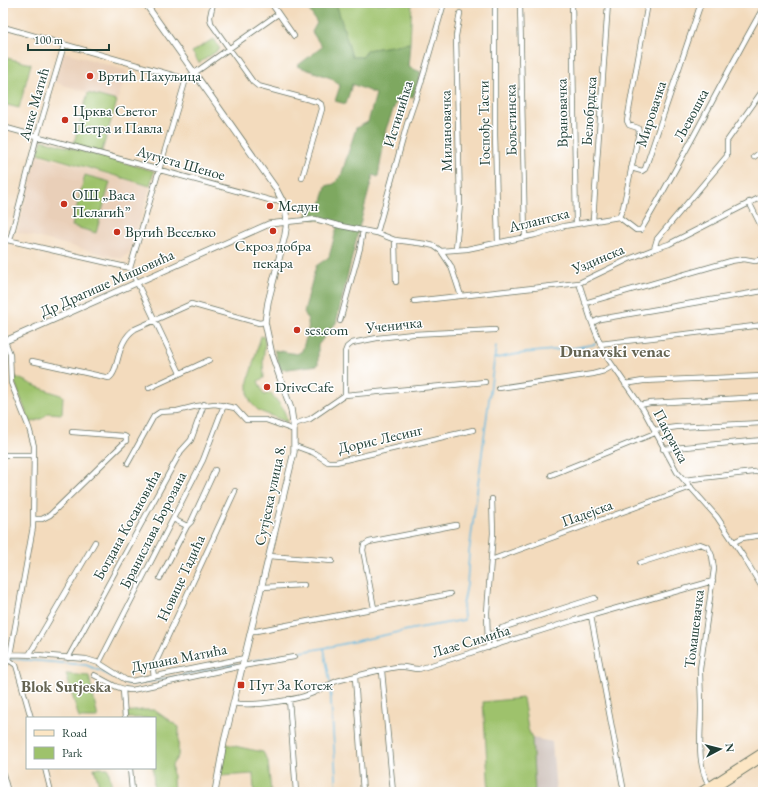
<svg xmlns="http://www.w3.org/2000/svg" width="766" height="795" viewBox="0 0 766 795" font-family="'EB Garamond',serif">
<rect width="100%" height="100%" fill="#fff"/>
<filter id="ink" filterUnits="userSpaceOnUse"><feTurbulence type="fractalNoise" baseFrequency=".025" numOctaves="2"/><feDisplacementMap in="SourceGraphic" scale="8" xChannelSelector="R" yChannelSelector="G"/><feConvolveMatrix kernelMatrix="1 2 1 2 8 2 1 2 1" color-interpolation-filters="sRGB"/></filter>
<filter id="wash" filterUnits="userSpaceOnUse"><feTurbulence type="fractalNoise" baseFrequency=".012" numOctaves="4" result="noise"/><feDisplacementMap in="SourceGraphic" scale="16" xChannelSelector="R" yChannelSelector="G"/><feGaussianBlur stdDeviation="0.9" result="paint"/><feColorMatrix in="noise" values="0 0 0 0 0 0 0 0 0 0 0 0 0 0 0 0 0 1.4 0 .05"/><feComposite in="paint" operator="in"/></filter>
<g filter="url(#wash)">
<rect width="100%" height="100%" fill="#f3dbbd"/>
<path fill="#e9cfb8" d="M62,51L127,71L117,101L53,82Z
M37,155L150,187L130,252L121,259L17,232Z"/>
<path fill="#cec1ba" d="M532,738L552,742L556,792H535Z"/>
<path fill="#9ec26c" stroke="#5e8050" d="M336,3H412L410,43L367,50L363,57H352Z
M213,39L220,49L199,63L192,52Z
M3,57L31,64L19,108L3,104Z
M88,93L117,101L101,154L73,146Z
M42,140L154,171L150,186L38,153Z
M85,175L110,182L96,233L72,226Z
M261,336L264,337L265,341L263,362L264,378L258,381L264,395L271,393C278,403 286,409 287,422L259,411L252,404L248,396V381Z
M14,376L38,387L63,396L62,414L48,413L43,418L30,423L14,380Z
M66,674L89,676L98,718H79Z
M523,698L528,729L532,738L535,792H489L483,702Z
M142,710H154L179,727L178,756L172,765L174,792H154L153,768H155V718H127L126,712Z
M226,744L248,749L263,752L268,761L271,792H254L253,774L220,776Z
M94,768H108L113,792H101Z"/>
<path fill="#7ea860" stroke="#4e724a" d="M305,3H336L352,57H363L367,50L410,43L408,67L421,72L413,98L399,94L386,129L378,177L373,175L360,224L336,323L318,345V365L281,370L274,350L297,354L302,351C306,336 313,326 304,312L316,266L329,257L338,223L307,218L308,205H321L326,186L334,184L341,176L356,128L368,122L376,94L352,84L346,104L335,101L340,86L331,78L297,66L322,47L312,32L317,23Z"/>
<g fill="none" stroke-linecap="round" stroke-linejoin="round">
<path stroke="#63b8df" stroke-width="1.5" d="M494,359C527,349 562,352 595,344
M3,658L86,665L103,672L123,682L133,685L237,664
M250,661L324,648
M330,682L324,648L413,629L464,620L463,605L467,585L469,553L496,346
M330,686L337,792"/>
</g>
</g>
<g filter="url(#ink)">
<g fill="none" stroke-linecap="round" stroke-linejoin="round">
<defs>
<path id="minor" d="M213,3L210,17L211,23L253,82L258,86L318,102L321,104L322,109L302,178
M271,3L294,36
M495,3V135L498,243
M520,3L525,237
M572,3L576,223
M3,27L186,79
M3,127L273,201L283,200
M754,157L763,150
M631,168L642,171L645,169L701,3
M749,202L760,224L763,226
M619,217L623,208L639,132L638,128L629,125L627,121L648,3
M593,220L608,3
M287,222L315,219L341,226L377,233L395,240L426,244L434,246L441,251L451,266L461,296
M377,233L407,124L420,86L444,3
M3,239L130,268
M10,240L37,136L64,45
M395,240L396,282
M456,249L460,204L456,36L460,13
M654,249L657,239L727,156V141L763,90
M441,251L467,249L535,235L564,226L619,217L636,230H641C684,158 721,82 763,8
M130,268L186,79L278,14
M130,268L180,373
M579,283L592,323L604,353L643,409L677,472L717,517L743,556L763,589
M414,301L579,283L629,259L654,249L669,244L763,196
M585,303L731,261L744,259L755,261L763,259
M340,321L360,248L363,230
M592,323L600,319L763,291
M600,344L763,325
M32,361L109,378C120,371 115,342 135,329L191,304L259,323L265,322
M625,384L643,381L763,376
M149,388L209,360
M499,388L593,374L604,371L613,366
M345,395V352L347,347L352,343L377,338L413,334L495,330
M640,405L650,403L763,397
M294,424L310,419L345,395L485,382
M654,430L677,427L763,423
M295,446L314,453L328,462H336L473,430
M663,449L763,440
M3,455H34
M128,463L154,416L160,412L177,411L197,406L215,404L235,408L246,420H266L294,430
M551,475L655,433
M684,480L763,471
M34,519H42L50,515L126,441V437L124,436L72,432
M173,519L187,526
M734,542L742,538L763,535
M269,556L332,561
M491,560L691,487
M640,563L700,544L708,547L712,556L714,569L700,669C700,682 701,696 701,709C701,734 696,763 709,785
M160,578L187,526L191,522L215,470
M262,587L304,585
M374,608L363,550L364,545L369,542L456,525
M591,616L624,792
M251,631H256L450,594
M494,646C492,636 494,632 502,628L595,598
M488,648L487,612L493,533L492,499
M3,654L38,655L86,659L99,663L126,680L132,681L245,658
M29,655L95,542
M68,658L181,451L191,440L204,404
M9,660L16,665L31,718
M99,663L203,460L224,405
M3,667L9,660L10,655L33,527L34,446L29,428L11,383L10,354L5,341
M382,671L393,792
M94,675C106,681 118,690 132,690L242,666L294,657
M154,677L153,670L155,664L235,491
M355,677L363,792
M123,689L125,718
M289,699L296,792
M233,703C252,707 299,700 315,692C323,689 329,684 337,681C356,676 378,670 397,667C405,666 411,669 419,669L575,620L713,581
M45,768L51,792
M130,768L132,791
M3,774L8,792"/>
<path id="tertiary" d="M145,3L275,187L285,206L287,222L285,235L268,302L265,322L272,355L291,409L294,430V452L224,742L215,792
M3,342L269,224L287,222"/>
<path id="secondary" d="M699,792L763,751
M710,792L763,758"/>
</defs>
<use href="#minor" stroke="#697464" stroke-width="6"/>
<use href="#tertiary" stroke="#697464" stroke-width="7"/>
<use href="#secondary" stroke="#697464" stroke-width="8"/>
<use href="#minor" stroke="#fff" stroke-width="4.5"/>
<use href="#tertiary" stroke="#fff" stroke-width="5.5"/>
<use href="#secondary" stroke="#fce6c4" stroke-width="6"/>
</g>
</g>
<g fill="#c8321e" stroke="#fff" stroke-width="1.5">
<circle cx="90" cy="76" r="4"/>
<circle cx="65" cy="120" r="4"/>
<circle cx="64" cy="204" r="4"/>
<circle cx="270" cy="206" r="4"/>
<circle cx="273" cy="231" r="4"/>
<circle cx="117" cy="232" r="4"/>
<circle cx="297" cy="330" r="4"/>
<circle cx="267" cy="387" r="4"/>
<rect x="237" y="681" width="8" height="8" rx="2"/>
</g>
<g text-anchor="middle" stroke-width="3" stroke-linejoin="round" paint-order="stroke">
<g font-size="15" fill="#1f3d34" stroke="#fff" text-anchor="start">
<text x="98" y="81">Вртић Пахуљица</text>
<text x="73" y="116">Црква Светог<tspan x="73" dy="17">Петра и Павла</tspan></text>
<text x="72" y="200">ОШ „Васа<tspan x="72" dy="17">Пелагић”</tspan></text>
<text x="278" y="211">Медун</text>
<text x="125" y="237">Вртић Весељко</text>
<text x="273" y="251" text-anchor="middle">Скроз добра<tspan x="273" dy="17">пекара</tspan></text>
<text x="305" y="335">ses.com</text>
<text x="275" y="392">DriveCafe</text>
<text x="249" y="690">Пут За Котеж</text>
</g>
<g font-size="15" fill="#1f3d34" stroke="#fff">
<text transform="translate(34 104) rotate(-74)" y="5">Анке Матић</text>
<text transform="translate(589 111) rotate(-86)" y="5">Белобрдска</text>
<text transform="translate(562 113) rotate(-91)" y="5">Врановачка</text>
<text transform="translate(398 114) rotate(-73)" y="5">Истинићка</text>
<text transform="translate(651 114) rotate(-72)" y="5">Мировачка</text>
<text transform="translate(691 115) rotate(-62)" y="5">Љевошка</text>
<text transform="translate(511 120) rotate(-91)" y="5">Бољетинска</text>
<text transform="translate(484 123) rotate(-91)" y="5">Госпође Тасти</text>
<text transform="translate(446 131) rotate(-91)" y="5">Милановачка</text>
<text transform="translate(181 163) rotate(16)" y="5">Аугуста Шеное</text>
<text transform="translate(539 220) rotate(-14)" y="5">Атлантска</text>
<text transform="translate(598 259) rotate(-23)" y="5">Уздинска</text>
<text transform="translate(107 283) rotate(-24)" y="5">Др Драгише Мишовића</text>
<text transform="translate(394 325) rotate(-6)" y="5">Ученичка</text>
<text transform="translate(671 436) rotate(62)" y="5">Пакрачка</text>
<text transform="translate(380 439) rotate(-13)" y="5">Дорис Лесинг</text>
<text transform="translate(270 495) rotate(-78)" y="5">Сутјеска улица 8.</text>
<text transform="translate(587 513) rotate(-20)" y="5">Падејска</text>
<text transform="translate(127 525) rotate(-61)" y="5">Богдана Косановића</text>
<text transform="translate(153 530) rotate(-63)" y="5">Бранислава Борозана</text>
<text transform="translate(181 578) rotate(-65)" y="5">Новице Тадића</text>
<text transform="translate(694 629) rotate(-83)" y="5">Томашевачка</text>
<text transform="translate(471 641) rotate(-17)" y="5">Лазе Симића</text>
<text transform="translate(179 658) rotate(-11)" y="5">Душана Матића</text>
</g>
<g font-size="16" font-weight="bold" fill="#656452" stroke="#fff">
<text x="66" y="692">Blok Sutjeska</text>
</g>
<g font-size="17" font-weight="bold" fill="#656452" stroke="#fff">
<text x="615" y="357">Dunavski venac</text>
</g>
</g>
<rect width="766" height="795" fill="none" stroke="#fff" stroke-width="16"/>
<rect x="26" y="717" width="130" height="52" fill="#ffffff" stroke="#a5b1ae"/>
<rect x="34" y="730" width="20" height="6" fill="#fce6c4" stroke="#a5b1ae"/>
<text x="62" y="737" font-size="12" fill="#1f3d34">Road</text>
<rect x="34" y="747" width="20" height="12" fill="#9ec26c" stroke="#a5b1ae"/>
<text x="62" y="757" font-size="12" fill="#1f3d34">Park</text>
<g transform="translate(720 749) rotate(83)" stroke="#ffffff" stroke-width="3" paint-order="stroke">
<path d="M0-3L7 15L0 10L-7 15Z" fill="#1f3d34"/>
<text y="-6" font-size="11" font-weight="bold" text-anchor="middle" fill="#1f3d34">N</text>
</g>
<path d="M28 44v6h81v-6" fill="none" stroke="#1f3d34" stroke-width="2"/>
<text x="34" y="44" font-size="12" fill="#1f3d34" stroke="#ffffff" stroke-width="3" paint-order="stroke">100 m</text>
</svg>
